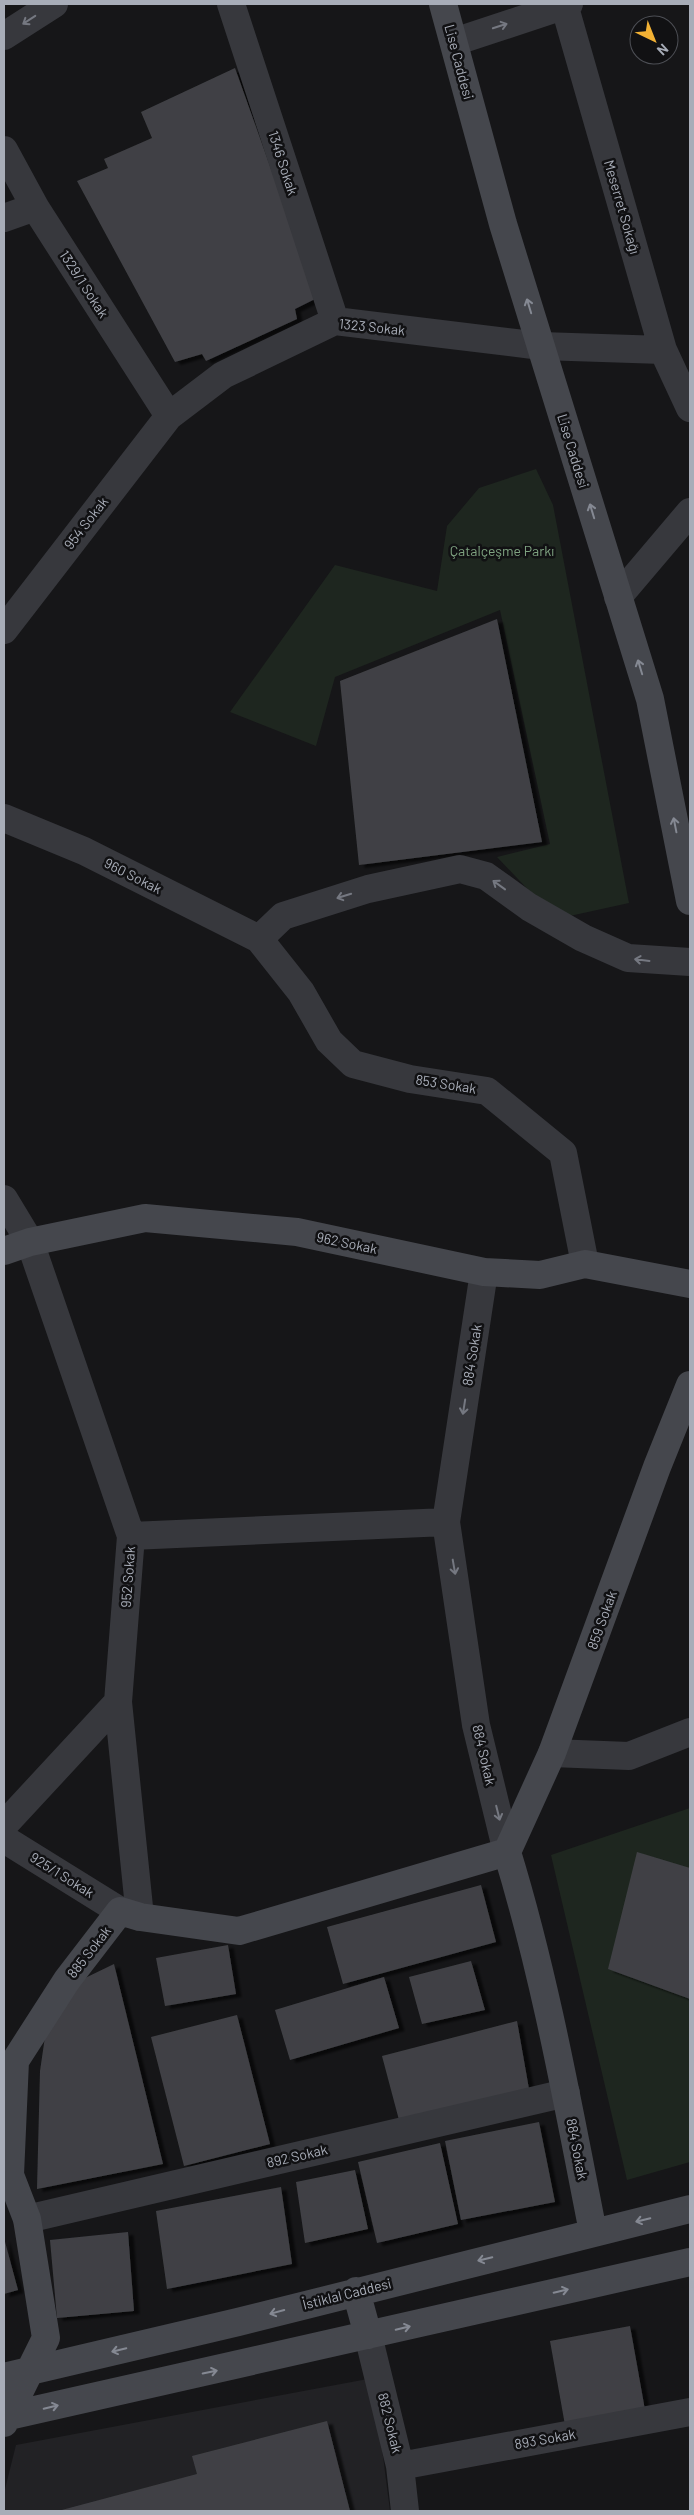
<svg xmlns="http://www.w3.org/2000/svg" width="694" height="2515" viewBox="0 0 694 2515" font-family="Barlow,sans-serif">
<defs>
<filter id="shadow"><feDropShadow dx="5.5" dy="3" stdDeviation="1" flood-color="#0009"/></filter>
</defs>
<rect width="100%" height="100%" fill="#161618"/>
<path fill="#222225" d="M373,2378L390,2511H4V2493L16,2445Z"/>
<path fill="#1e261f" d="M536,469L553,505L629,903L556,919L497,857L550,844L500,610L335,677L316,746L230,712L335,565L437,591L447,526L479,488Z
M690,1805V2162L627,2180L551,1855L690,1808Z"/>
<path fill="#404145" filter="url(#shadow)" d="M235,68L317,298L295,309L297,319L206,361L202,354L175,362L77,181L108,168L104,159L152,138L141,112Z
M497,619L542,842L359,865L340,681Z
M637,1852L690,1868V1999L608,1969Z
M481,1885L496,1942L343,1984L327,1927Z
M228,1945L236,1994L165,2006L156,1958Z
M471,1961L485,2010L422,2024L409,1977Z
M114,1964L163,2164L37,2189L40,2071L46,2030L83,1979Z
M384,1977L399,2028L290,2060L275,2010Z
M237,2015L270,2144L184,2166L151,2037Z
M517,2021L529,2089L399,2120L382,2056Z
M539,2122L555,2202L461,2220L445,2141Z
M440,2143L458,2224L377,2243L358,2162Z
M355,2170L368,2229L305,2243L296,2182Z
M281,2187L292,2264L167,2289L156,2211Z
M128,2232L134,2311L57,2318L50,2240Z
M4,2238L18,2290L4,2294Z
M630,2326L645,2410L565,2425L550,2341Z
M327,2421L350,2511H58L197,2474L192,2456Z"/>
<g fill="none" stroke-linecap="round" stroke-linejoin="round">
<path stroke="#37383d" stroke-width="28" d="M231,4L335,321
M564,4L663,350L690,408
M4,36L54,4
M454,42L569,4
M4,150L35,207L169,416
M4,218L35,207
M618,597L690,512
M4,630L169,416L223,375L335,321L541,346L663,350
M4,818L84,851L259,939L301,992L329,1041L353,1064L410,1079L487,1091L563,1153L585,1264
M259,939L283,916L368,889L460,869L486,876L529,907L583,938L628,958L690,962
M4,1199L30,1242L131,1536L118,1702L140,1917
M484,1272L446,1522L476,1725L507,1852
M131,1536L446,1522
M552,1753L629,1756L690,1732
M4,1825L118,1702
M4,1839L120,1911
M27,2219L566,2093
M368,2335L400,2466L405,2511
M400,2466L690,2412"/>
<path stroke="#45474d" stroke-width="28" d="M443,4L503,224L650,699L690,901
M4,1251L30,1242L145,1218L297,1232L484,1272L540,1275L585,1264L690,1284
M507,1852L552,1753L657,1467L690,1385
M507,1852C545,1976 568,2105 593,2232
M356,2291L368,2335
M4,2377L238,2322L690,2209
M4,2417L690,2262
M4,2423L46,2338L27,2219L10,2175L15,2061L67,1980L120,1911L140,1917L239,1931L507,1852"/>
</g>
<defs><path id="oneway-shaft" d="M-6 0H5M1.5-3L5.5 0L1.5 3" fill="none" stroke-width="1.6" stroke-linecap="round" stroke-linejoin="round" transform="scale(1.25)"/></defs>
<g stroke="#757881">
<use href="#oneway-shaft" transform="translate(29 20) rotate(147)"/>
<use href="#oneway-shaft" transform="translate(500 26) rotate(-18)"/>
<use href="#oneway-shaft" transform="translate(499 885) rotate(-144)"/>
<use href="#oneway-shaft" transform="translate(344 896) rotate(163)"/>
<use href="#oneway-shaft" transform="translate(642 960) rotate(-173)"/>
<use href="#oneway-shaft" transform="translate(464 1407) rotate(99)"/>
<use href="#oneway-shaft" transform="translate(454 1567) rotate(80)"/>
<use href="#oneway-shaft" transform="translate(498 1813) rotate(76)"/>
</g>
<g stroke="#858993">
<use href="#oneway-shaft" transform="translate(529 306) rotate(-107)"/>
<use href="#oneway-shaft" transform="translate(592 511) rotate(-107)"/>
<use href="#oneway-shaft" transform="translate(640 667) rotate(-107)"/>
<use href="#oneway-shaft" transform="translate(675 825) rotate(-101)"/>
<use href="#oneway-shaft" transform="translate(643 2220) rotate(167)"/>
<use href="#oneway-shaft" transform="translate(485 2259) rotate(166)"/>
<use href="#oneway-shaft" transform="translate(561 2291) rotate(-13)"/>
<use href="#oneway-shaft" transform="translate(277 2312) rotate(165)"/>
<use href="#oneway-shaft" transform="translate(403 2328) rotate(-13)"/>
<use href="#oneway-shaft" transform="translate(119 2350) rotate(167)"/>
<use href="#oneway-shaft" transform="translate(210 2372) rotate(-12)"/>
<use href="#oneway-shaft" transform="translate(51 2407) rotate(-13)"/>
</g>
<g text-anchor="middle" stroke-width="5" stroke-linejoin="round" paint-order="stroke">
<g font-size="14" fill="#a8adb8" stroke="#111113">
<text transform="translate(459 62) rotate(75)" y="5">Lise Caddesi</text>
<text transform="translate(283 163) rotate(72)" y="5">1346 Sokak</text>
<text transform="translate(622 207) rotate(74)" y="5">Meserret Sokağı</text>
<text transform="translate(84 284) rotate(57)" y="5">1329/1 Sokak</text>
<text transform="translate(372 327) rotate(6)" y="5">1323 Sokak</text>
<text transform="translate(573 451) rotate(73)" y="5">Lise Caddesi</text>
<text transform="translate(86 523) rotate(-52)" y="5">954 Sokak</text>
<text transform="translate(133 876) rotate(27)" y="5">960 Sokak</text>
<text transform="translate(446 1084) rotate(9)" y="5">853 Sokak</text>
<text transform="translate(347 1243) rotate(12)" y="5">962 Sokak</text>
<text transform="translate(472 1355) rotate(-81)" y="5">884 Sokak</text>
<text transform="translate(128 1577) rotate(-86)" y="5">952 Sokak</text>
<text transform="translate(602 1620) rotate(-70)" y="5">859 Sokak</text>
<text transform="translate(484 1755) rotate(77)" y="5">884 Sokak</text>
<text transform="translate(62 1875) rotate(32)" y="5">925/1 Sokak</text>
<text transform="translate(89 1952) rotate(-52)" y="5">885 Sokak</text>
<text transform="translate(577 2149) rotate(79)" y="5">884 Sokak</text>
<text transform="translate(297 2156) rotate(-13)" y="5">892 Sokak</text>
<text transform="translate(347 2294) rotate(-14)" y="5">İstiklal Caddesi</text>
<text transform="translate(390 2423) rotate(76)" y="5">882 Sokak</text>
<text transform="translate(545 2439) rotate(-10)" y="5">893 Sokak</text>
</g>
<g font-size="14" fill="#7fa381" stroke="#111113">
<text x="502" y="556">Çatalçeşme Parkı</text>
</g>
</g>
<rect width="694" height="2515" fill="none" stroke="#a8adb8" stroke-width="10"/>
<g transform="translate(654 40) rotate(137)"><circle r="24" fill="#111113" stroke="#4d4f55"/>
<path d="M0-4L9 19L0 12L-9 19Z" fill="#f2b134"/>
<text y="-8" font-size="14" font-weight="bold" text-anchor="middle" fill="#a8adb8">N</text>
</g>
</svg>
